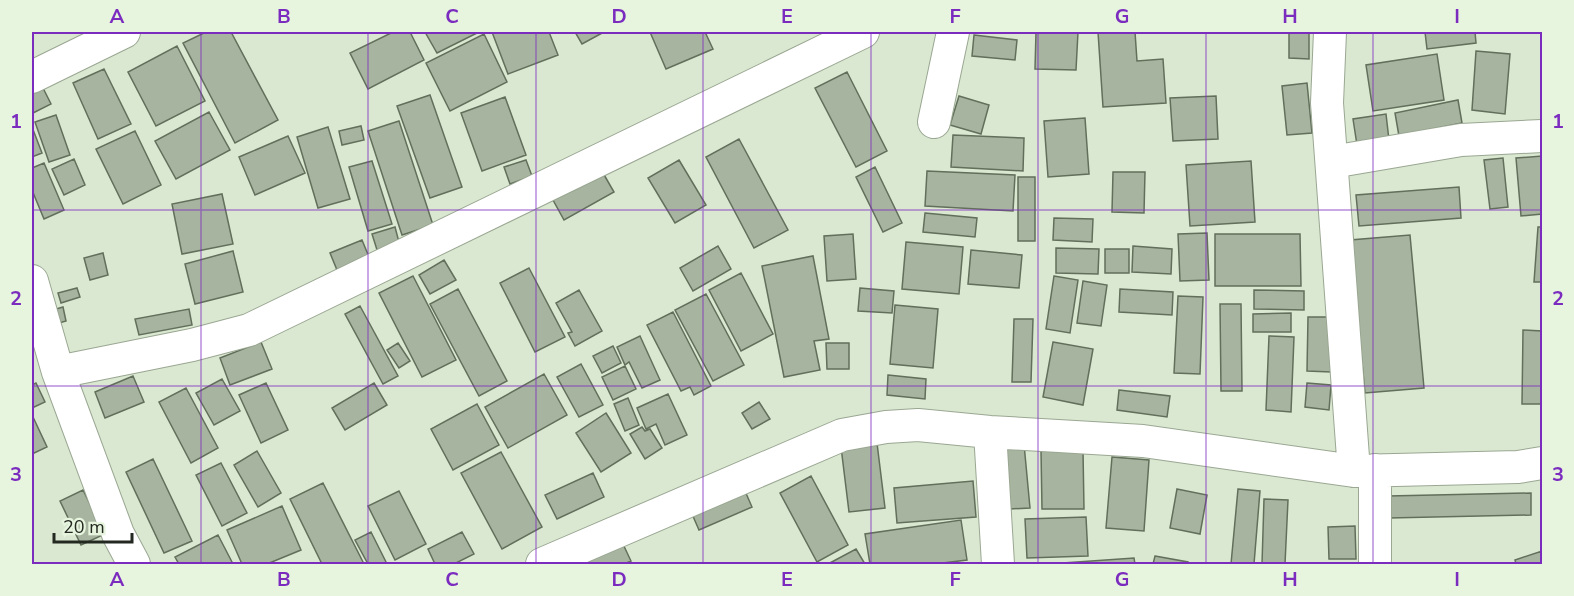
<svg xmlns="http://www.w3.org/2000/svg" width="1574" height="596" viewBox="0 0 1574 596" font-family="'Nunito Sans',sans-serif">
<rect width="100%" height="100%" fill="#dae8d2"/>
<path fill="#a7b5a0" stroke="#626f5b" stroke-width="1.5" d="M206,32H231L278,120L235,143L183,43Z
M393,32H410L424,60L368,89L350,53Z
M425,32H479L437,53Z
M492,32H549L558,55L508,74Z
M575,32H604L582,44Z
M650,32H705L713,49L666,69Z
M1036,32H1078L1076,70L1035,69Z
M1098,32H1135L1137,61L1163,59L1166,103L1103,107Z
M1289,32H1309V59L1289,58Z
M1425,32H1475L1476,43L1427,49Z
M484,34L507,82L450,111L426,63Z
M974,35L1017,40L1015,60L972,56Z
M177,46L205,101L156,126L128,72Z
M1476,51L1510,54L1505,114L1472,110Z
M1437,54L1444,100L1373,111L1366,65Z
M104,69L131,124L98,139L73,83Z
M847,72L887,151L856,167L815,88Z
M1307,83L1312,133L1287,135L1282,86Z
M42,86L51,104L33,113L32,91Z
M430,95L462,187L430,198L397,106Z
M959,96L989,105L981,134L950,125Z
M1216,96L1218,139L1173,141L1170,98Z
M505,97L526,155L482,171L461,113Z
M1458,100L1462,123L1399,136L1395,113Z
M209,112L230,150L176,179L155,141Z
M1386,114L1389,140L1357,145L1353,119Z
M56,115L70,155L49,162L35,122Z
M1085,118L1089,174L1048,177L1044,121Z
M399,121L433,225L402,235L368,131Z
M361,126L364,140L342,145L339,131Z
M32,127L42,153L32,157Z
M328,127L350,199L318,208L297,137Z
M135,131L161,185L123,204L96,149Z
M953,135L1024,138L1023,171L951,167Z
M288,136L305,173L255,195L239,157Z
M739,139L788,230L754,248L706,157Z
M1542,156V214L1521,216L1516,158Z
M1503,158L1508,207L1490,209L1484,160Z
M74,159L85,185L64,195L52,169Z
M526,160L532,176L510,184L504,167Z
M679,160L706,205L675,223L648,178Z
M372,161L392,224L368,231L349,167Z
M1251,161L1255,222L1190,226L1186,165Z
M44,163L64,210L44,219L32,190V168Z
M875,167L902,223L883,232L856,177Z
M927,171L1015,175L1013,211L925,206Z
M1113,172H1145L1144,213L1112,212Z
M603,173L614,192L564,220L553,200Z
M1018,177H1035V241H1018Z
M1459,187L1461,218L1359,226L1356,195Z
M222,194L233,244L182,254L172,204Z
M925,213L977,218L975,237L923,232Z
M1054,218L1093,219L1092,242L1053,240Z
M395,227L400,246L378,253L372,234Z
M1538,227H1542V282H1534Z
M1207,233L1209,280L1180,281L1178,234Z
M853,234L856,279L827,281L824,236Z
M1215,234H1300L1301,286H1215Z
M1410,235L1424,388L1365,393L1350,240Z
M362,240L369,257L337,270L330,253Z
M906,242L963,247L959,294L902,289Z
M718,246L731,269L693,291L680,268Z
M1133,246L1172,249L1171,274L1132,272Z
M1056,248L1099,249L1098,274L1056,273Z
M1105,249H1129V273H1105Z
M971,250L1022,255L1019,288L968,284Z
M233,251L243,292L195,304L185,264Z
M103,253L108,275L90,280L84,258Z
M813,256L829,339L814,341L820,370L784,377L762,266Z
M444,260L456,280L430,294L419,275Z
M529,268L565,337L535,352L500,283Z
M741,273L773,334L741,351L709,290Z
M413,276L456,360L422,377L379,293Z
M1054,276L1078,280L1070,333L1046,329Z
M1083,281L1107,285L1101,326L1077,323Z
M77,288L80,297L61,303L58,293Z
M860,288L894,291L892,313L858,311Z
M458,289L507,381L479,396L430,304Z
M1120,289L1173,292L1172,315L1119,312Z
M579,290L602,331L575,346L568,333L572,332L556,303Z
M1254,290L1304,291V310L1254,309Z
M706,294L744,365L713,381L675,310Z
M1178,296L1203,297L1200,374L1174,373Z
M1220,304H1241L1242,391H1221Z
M895,305L938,309L933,368L890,364Z
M360,306L398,376L383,384L345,314Z
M63,307L66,321L59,323L56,309Z
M189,309L192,325L139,335L135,319Z
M673,312L711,386L694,395L690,387L681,391L647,325Z
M1291,313V332H1253V314Z
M1308,317H1332L1331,372L1307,371Z
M1014,319H1033L1031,382H1012Z
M1523,330L1542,331V404H1522Z
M640,336L660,380L642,388L629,362L625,365L617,347Z
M1269,336L1294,337L1291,412L1266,410Z
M261,342L272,369L230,385L220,358Z
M1053,342L1093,349L1083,405L1043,397Z
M398,343L410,361L399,368L387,350Z
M826,343H849V369H827Z
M613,346L621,363L602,373L593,356Z
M581,364L603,405L579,417L557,377Z
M625,366L636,389L613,400L602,377Z
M544,374L567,415L508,448L485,407Z
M888,375L926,379L925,399L887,395Z
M133,376L144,402L105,418L95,392Z
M222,379L240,411L214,425L196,393Z
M36,383L45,402L32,408V385Z
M266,383L288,430L261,443L239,395Z
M374,383L387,405L345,430L332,408Z
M1307,383L1331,385L1329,410L1305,407Z
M186,388L218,448L191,463L159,402Z
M1119,390L1170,396L1167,417L1117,410Z
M668,394L687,435L665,445L656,424L646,429L637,408Z
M628,398L639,425L625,431L614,404Z
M759,402L770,419L752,429L742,413Z
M477,404L499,445L453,470L431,429Z
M606,413L631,453L601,472L576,433Z
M33,417L47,447L32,454V418Z
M642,427L645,431L650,429L662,448L645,459L630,434Z
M877,443L885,508L849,512L841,447Z
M1024,444L1030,508L1010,509L1004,446Z
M257,451L281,493L258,507L234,465Z
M1041,451H1083L1084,509H1042Z
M501,452L542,527L502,549L461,473Z
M1112,457L1149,460L1144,531L1106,528Z
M153,459L192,541L164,553L126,472Z
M221,463L247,513L222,526L196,475Z
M593,473L604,497L557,519L545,495Z
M811,476L848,545L817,562L780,493Z
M973,481L976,517L897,523L894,488Z
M323,483L364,564H322L290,499Z
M1177,489L1207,495L1200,534L1170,528Z
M1238,489L1260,491L1254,564H1231Z
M83,490L105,534L81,545L60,501Z
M399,491L426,544L395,560L368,506Z
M745,491L752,507L699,530L692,514Z
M1531,493V515L1389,518L1388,496Z
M1264,499L1288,500L1285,564H1262Z
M282,506L301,550L267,564H242L227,530Z
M1086,517L1088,556L1027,558L1025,519Z
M961,520L967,560L934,564H870L865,534Z
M1355,526L1356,559H1329L1328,527Z
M371,532L387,564H368L355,540Z
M462,532L474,554L454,564H435L428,549Z
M218,535L233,564H179L175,557Z
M622,542L631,561L624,564H588L585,559Z
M856,549L865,564H828Z
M1542,551V564H1516L1515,560Z
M1155,556L1188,562V564H1153Z
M1134,558L1135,564H1063V563Z"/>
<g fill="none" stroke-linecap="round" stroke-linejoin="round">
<defs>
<path id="street" d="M1330,32L1327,103L1354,471
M32,77L124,32
M934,122L953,32
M1332,162L1461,140L1542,136
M32,281L58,372L118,534L134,564
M58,372L192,345L249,330L863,32
M990,432L998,564
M542,564L842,435L886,427L918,425L990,432L1143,441L1354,471L1518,467L1542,463
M1375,564V470"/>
</defs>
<use href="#street" stroke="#9aa792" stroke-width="34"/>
<use href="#street" stroke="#fff" stroke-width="32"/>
</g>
<path fill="none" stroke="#7b2cbf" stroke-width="1.5" stroke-opacity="0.55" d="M201,32V564M368,32V564M536,32V564M703,32V564M871,32V564M1038,32V564M1206,32V564M1373,32V564M32,210H1542M32,386H1542"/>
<rect width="1574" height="596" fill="none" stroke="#e7f5df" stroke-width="66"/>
<path d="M54 533v9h78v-9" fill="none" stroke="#232820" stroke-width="3"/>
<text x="63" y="533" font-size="18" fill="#232820" stroke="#e7f5df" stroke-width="4.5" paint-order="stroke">20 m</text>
<rect x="33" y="33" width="1508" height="530" fill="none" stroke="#7b2cbf" stroke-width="2"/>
<g font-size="20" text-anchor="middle" font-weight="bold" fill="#7b2cbf">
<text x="117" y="23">A</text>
<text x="284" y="23">B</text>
<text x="452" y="23">C</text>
<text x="619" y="23">D</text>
<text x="787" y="23">E</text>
<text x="955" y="23">F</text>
<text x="1122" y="23">G</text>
<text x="1290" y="23">H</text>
<text x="1457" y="23">I</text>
<text x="16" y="128">1</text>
<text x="1558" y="128">1</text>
<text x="16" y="305">2</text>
<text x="1558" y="305">2</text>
<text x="16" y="481">3</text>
<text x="1558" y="481">3</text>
<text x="117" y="586">A</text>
<text x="284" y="586">B</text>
<text x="452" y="586">C</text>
<text x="619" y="586">D</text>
<text x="787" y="586">E</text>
<text x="955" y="586">F</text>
<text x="1122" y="586">G</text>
<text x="1290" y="586">H</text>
<text x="1457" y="586">I</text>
</g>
</svg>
